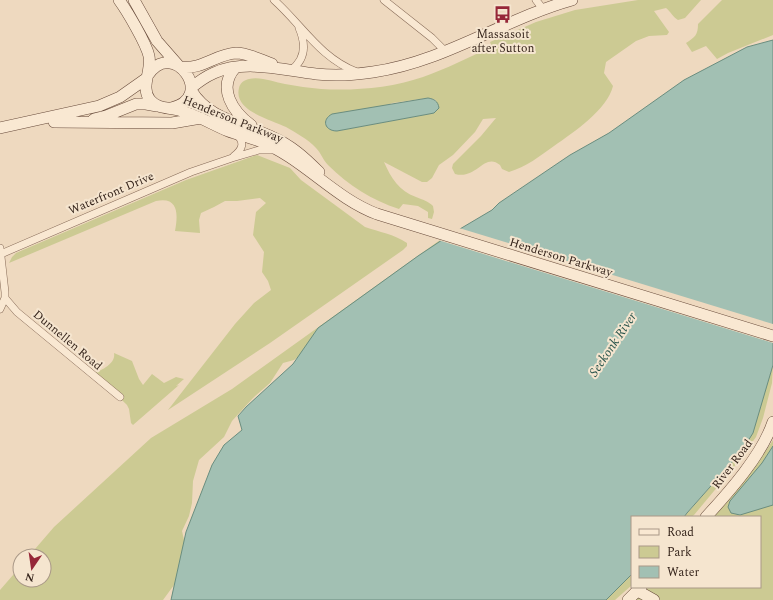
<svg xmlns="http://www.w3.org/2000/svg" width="773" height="600" viewBox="0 0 773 600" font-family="Spectral,serif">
<rect width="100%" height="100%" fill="#eed9bf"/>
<path fill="#ccca93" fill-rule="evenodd" d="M638,0H701L685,18L678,20C673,17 671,12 666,8L654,11L669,32L667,35L649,36L636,41L606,62L604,73L613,86C607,110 574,132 554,146C540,156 526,167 509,172L502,169L500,165C484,152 477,180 455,174L452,168L453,164L481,136L496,118L483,119L475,132L453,155L439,165L432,178L427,182H422L384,162C391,178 399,191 416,197C423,200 428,201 433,206L434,212L432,219L428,218V212L418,206L403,204L399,209C372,200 349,186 328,165C323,160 321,153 316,148C308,139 296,133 286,127C272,120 233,111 239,88C240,83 244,80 249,79C260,76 274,82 285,84C297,86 309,88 321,89C354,91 391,88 423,77C446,69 469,57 492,47L490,42L536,22L575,10ZM428,98L436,100L429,114L337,131L392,103Z
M722,0H773V35L728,53L717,59L706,46L692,52L686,43C695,37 698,35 698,24Z
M257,155L290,168L301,180L365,227C379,232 394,234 407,243V246L403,250L270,343L168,410L235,324L254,303L271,290L268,281L262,272L264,252L253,235L256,212L266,203L260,198L237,201H225L214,207L201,213L199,220L200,233L175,231C178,215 179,196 156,201L9,263L12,257L16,253L186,180Z
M440,240L448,243L298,357L294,360L283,363L270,383L253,398L232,421L224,437L199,460L193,481L192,503L189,516L182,531L184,540L212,466L171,600L174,585L163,600H0V590L20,567V580H44V556H29L54,527L151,438L232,389Z
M114,353L132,361L139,379L143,385L152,374L164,383L176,377L184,379L176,386L179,385L133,425L131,423L129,409L127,405L94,373C103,370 116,363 114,353Z
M773,365L772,383L763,418L756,437L734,467L694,515L691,517H684L741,452L752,433Z
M773,440V600H635L648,587H760V517H711C735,493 755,468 773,440Z
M632,574V585L615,600H606Z"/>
<path fill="#a2c0b3" stroke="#6a8d7f" d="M773,40V365L753,433L741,452L687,513L684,517H632V574L606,600H171L186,532L212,465L224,445L242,430L238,416L246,407L293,364L318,328L418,256L448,236L492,210L499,203L570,155L609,133L684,80L747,47Z
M428,98C434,99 438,101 439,108L434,113L429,114L337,131C325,131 321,120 332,114Z
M773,446V505L740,515L731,513L728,507L730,501L762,463Z"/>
<path fill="#eed9bf" d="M459,228L773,324V343L438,240Z"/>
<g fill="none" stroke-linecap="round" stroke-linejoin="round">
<defs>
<path id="street" d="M274,0C302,25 320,58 357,72
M384,0L432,38L445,51
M536,0L543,9
M291,70C306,59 306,44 299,28
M234,156C243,149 245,142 236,134
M0,248L5,292V298L0,309
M1,254L191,172L232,158L259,150H272
M5,298L17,312L120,397"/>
<path id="secondary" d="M119,0C127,11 146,43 149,56C152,71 140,87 150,100C158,109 167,107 178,110C196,114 211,124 228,131C238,135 249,137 259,141C303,158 334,198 377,214L773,336
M134,0L157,41L178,65
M181,67C202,70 216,54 236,53C248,53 261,60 272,64
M235,68C217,88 233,112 251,125
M148,75C173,37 217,98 171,108
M191,88C198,82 205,77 214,73C245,59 283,70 316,74C335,76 354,75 373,72C444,62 504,19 572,0
M191,90C209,120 243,123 272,137C291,145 305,158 319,172
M94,119L106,116L136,104H146L157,106
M54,122L172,123L201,118
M0,128L99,106L120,97L147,78
M706,517C729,492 762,455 773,422
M638,591L654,600
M628,600L641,587"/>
</defs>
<use href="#street" stroke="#866a57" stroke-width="8"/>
<use href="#secondary" stroke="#684b3b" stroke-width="12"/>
<use href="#street" stroke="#f9e8d2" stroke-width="7"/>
<use href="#secondary" stroke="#f9e8d2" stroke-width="11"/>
</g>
<defs>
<symbol id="bus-bare" viewBox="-9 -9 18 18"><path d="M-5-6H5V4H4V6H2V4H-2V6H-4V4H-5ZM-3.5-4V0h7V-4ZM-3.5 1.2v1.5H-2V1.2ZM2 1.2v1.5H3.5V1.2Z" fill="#962738" stroke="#f5e5cf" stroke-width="2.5" paint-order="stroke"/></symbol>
</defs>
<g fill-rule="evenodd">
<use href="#bus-bare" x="490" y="2" width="25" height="25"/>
</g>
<g text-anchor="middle" stroke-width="4" stroke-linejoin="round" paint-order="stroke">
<g font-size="12" fill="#36251c" stroke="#f5e5cf">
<text x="503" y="38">Massasoit<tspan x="503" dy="14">after Sutton</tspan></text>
</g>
<g font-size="12" fill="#36251c" stroke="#f5e5cf">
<text transform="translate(233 119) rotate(22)" y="4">Henderson Parkway</text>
<text transform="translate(111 193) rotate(-23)" y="4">Waterfront Drive</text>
<text transform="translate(561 257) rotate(17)" y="4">Henderson Parkway</text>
<text transform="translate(68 340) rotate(40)" y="4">Dunnellen Road</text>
<text transform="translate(732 464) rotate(-53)" y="4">River Road</text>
</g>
<g font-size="13" font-style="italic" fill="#2b564d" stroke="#f5e5cf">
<text transform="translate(612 344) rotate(-56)" y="5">Seekonk River</text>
</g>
</g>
<rect x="631" y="516" width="130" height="72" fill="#f5e5cf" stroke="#a99887"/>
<rect x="639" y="529" width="20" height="6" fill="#f9e8d2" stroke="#a99887"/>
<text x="667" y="536" font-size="12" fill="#36251c">Road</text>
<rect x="639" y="546" width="20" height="12" fill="#ccca93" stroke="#a99887"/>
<text x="667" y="556" font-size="12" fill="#36251c">Park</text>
<rect x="639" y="566" width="20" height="12" fill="#a2c0b3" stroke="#a99887"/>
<text x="667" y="576" font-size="12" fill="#36251c">Water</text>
<g transform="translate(32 568) rotate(193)"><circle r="19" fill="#f5e5cf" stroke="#a99887"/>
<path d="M0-3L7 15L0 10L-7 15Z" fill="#962738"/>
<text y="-6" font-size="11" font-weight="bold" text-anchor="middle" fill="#36251c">N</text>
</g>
</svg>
